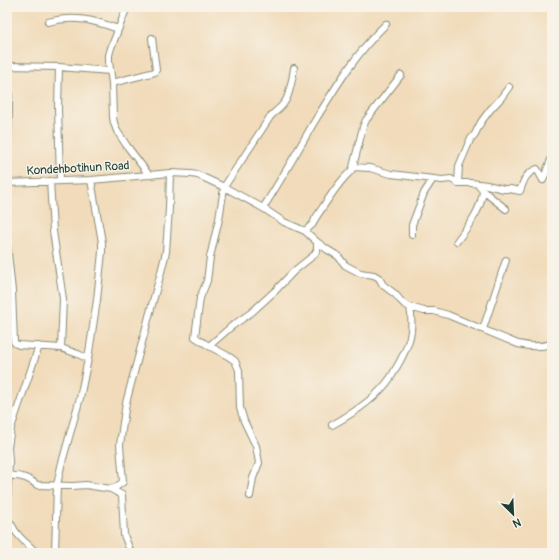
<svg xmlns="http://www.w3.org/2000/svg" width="559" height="560" viewBox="0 0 559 560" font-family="Pangolin,sans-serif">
<rect width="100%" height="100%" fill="#f7f3e8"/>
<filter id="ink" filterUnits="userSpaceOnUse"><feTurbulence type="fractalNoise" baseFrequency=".025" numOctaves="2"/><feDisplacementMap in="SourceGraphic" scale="8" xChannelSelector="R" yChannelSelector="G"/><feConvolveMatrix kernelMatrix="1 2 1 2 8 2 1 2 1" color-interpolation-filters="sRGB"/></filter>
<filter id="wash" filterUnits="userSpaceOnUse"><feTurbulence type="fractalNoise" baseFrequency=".012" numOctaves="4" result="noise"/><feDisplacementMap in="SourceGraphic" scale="16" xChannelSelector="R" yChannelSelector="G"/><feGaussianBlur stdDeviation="0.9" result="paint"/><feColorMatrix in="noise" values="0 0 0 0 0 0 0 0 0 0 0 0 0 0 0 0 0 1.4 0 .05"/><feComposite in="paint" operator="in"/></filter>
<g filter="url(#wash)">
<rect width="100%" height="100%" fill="#f1dbba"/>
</g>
<g filter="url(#ink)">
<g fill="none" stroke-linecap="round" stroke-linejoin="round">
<defs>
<path id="minor" d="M127,7L111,48L109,55V62L112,83L113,117L114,123L117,131L127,146L149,175
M48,22C73,15 94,20 118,29
M7,66L59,67L110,71
M59,67L58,108L60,180
M112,83L155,72L156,70L152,38
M353,167L363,127L366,120L401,75
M7,168L9,111V67
M543,180L552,157
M50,181L53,231L63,299L61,348
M7,183L91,180L149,175L170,173L191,174L198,175L224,187L263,208L284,222L305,231L317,242L328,250L338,256L345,265L360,273L374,275L379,278L383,285L395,294L400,300L404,304L410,307L424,311H434L448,315L518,344C531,347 539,347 552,344
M458,183L459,166L470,140L475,134L481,122L490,110L501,98L509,87
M224,187L270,117C274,112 280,109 284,103C289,98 293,76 294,68
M224,188L219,219L210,257L207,281L200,298L195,337L209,346L228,356L235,361L239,370L240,408L244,421L256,446L259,463L253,478L250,496
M483,191L506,209
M263,208C281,180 297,152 313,124C335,88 356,53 386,24
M305,231L313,224L315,219C325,204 334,189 345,177C348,173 352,172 353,167L370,168L391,174L442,180L451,179L458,183H471L487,185L504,189H510L520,191C524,180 525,174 537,169L543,180
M412,235V225L424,193L433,179
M457,241C468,226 481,211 483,191L477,184
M7,244L12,291L14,342L16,344L19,345L61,348L78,354L88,359
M483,329L506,260
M209,346L232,326L252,312L276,290L294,271L314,255L317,250V242
M332,425C354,413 377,398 391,377C394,372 396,368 399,363C410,343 414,330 410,307
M7,476C18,475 28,477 37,485L73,486L86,485L111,489L116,487L123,482L120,445L123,423L126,403L131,384L153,301L160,276L166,252L169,208L170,173
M111,489L122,495L124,535L131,553
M7,509L9,462L8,447L11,428L39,346
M7,519C12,523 12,527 16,532C21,540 30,545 36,553
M55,553L57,485L61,466L80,398L88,359L97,300L102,252V242L91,180"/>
</defs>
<use href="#minor" stroke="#888c77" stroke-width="8"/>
<use href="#minor" stroke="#fff" stroke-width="6"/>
</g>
</g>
<g text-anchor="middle" stroke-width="3" stroke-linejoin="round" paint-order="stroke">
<g font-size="12" fill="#1f3d34" stroke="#f7f3e8">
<text transform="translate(78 168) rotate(-3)" y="4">Kondehbotihun Road</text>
</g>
</g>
<rect width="559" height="560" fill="none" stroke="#f7f3e8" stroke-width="24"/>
<g transform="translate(513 514) rotate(156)" stroke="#f7f3e8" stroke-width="3" paint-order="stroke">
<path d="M0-3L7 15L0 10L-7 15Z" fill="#1f3d34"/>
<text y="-6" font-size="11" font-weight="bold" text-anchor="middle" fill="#1f3d34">N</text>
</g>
</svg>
